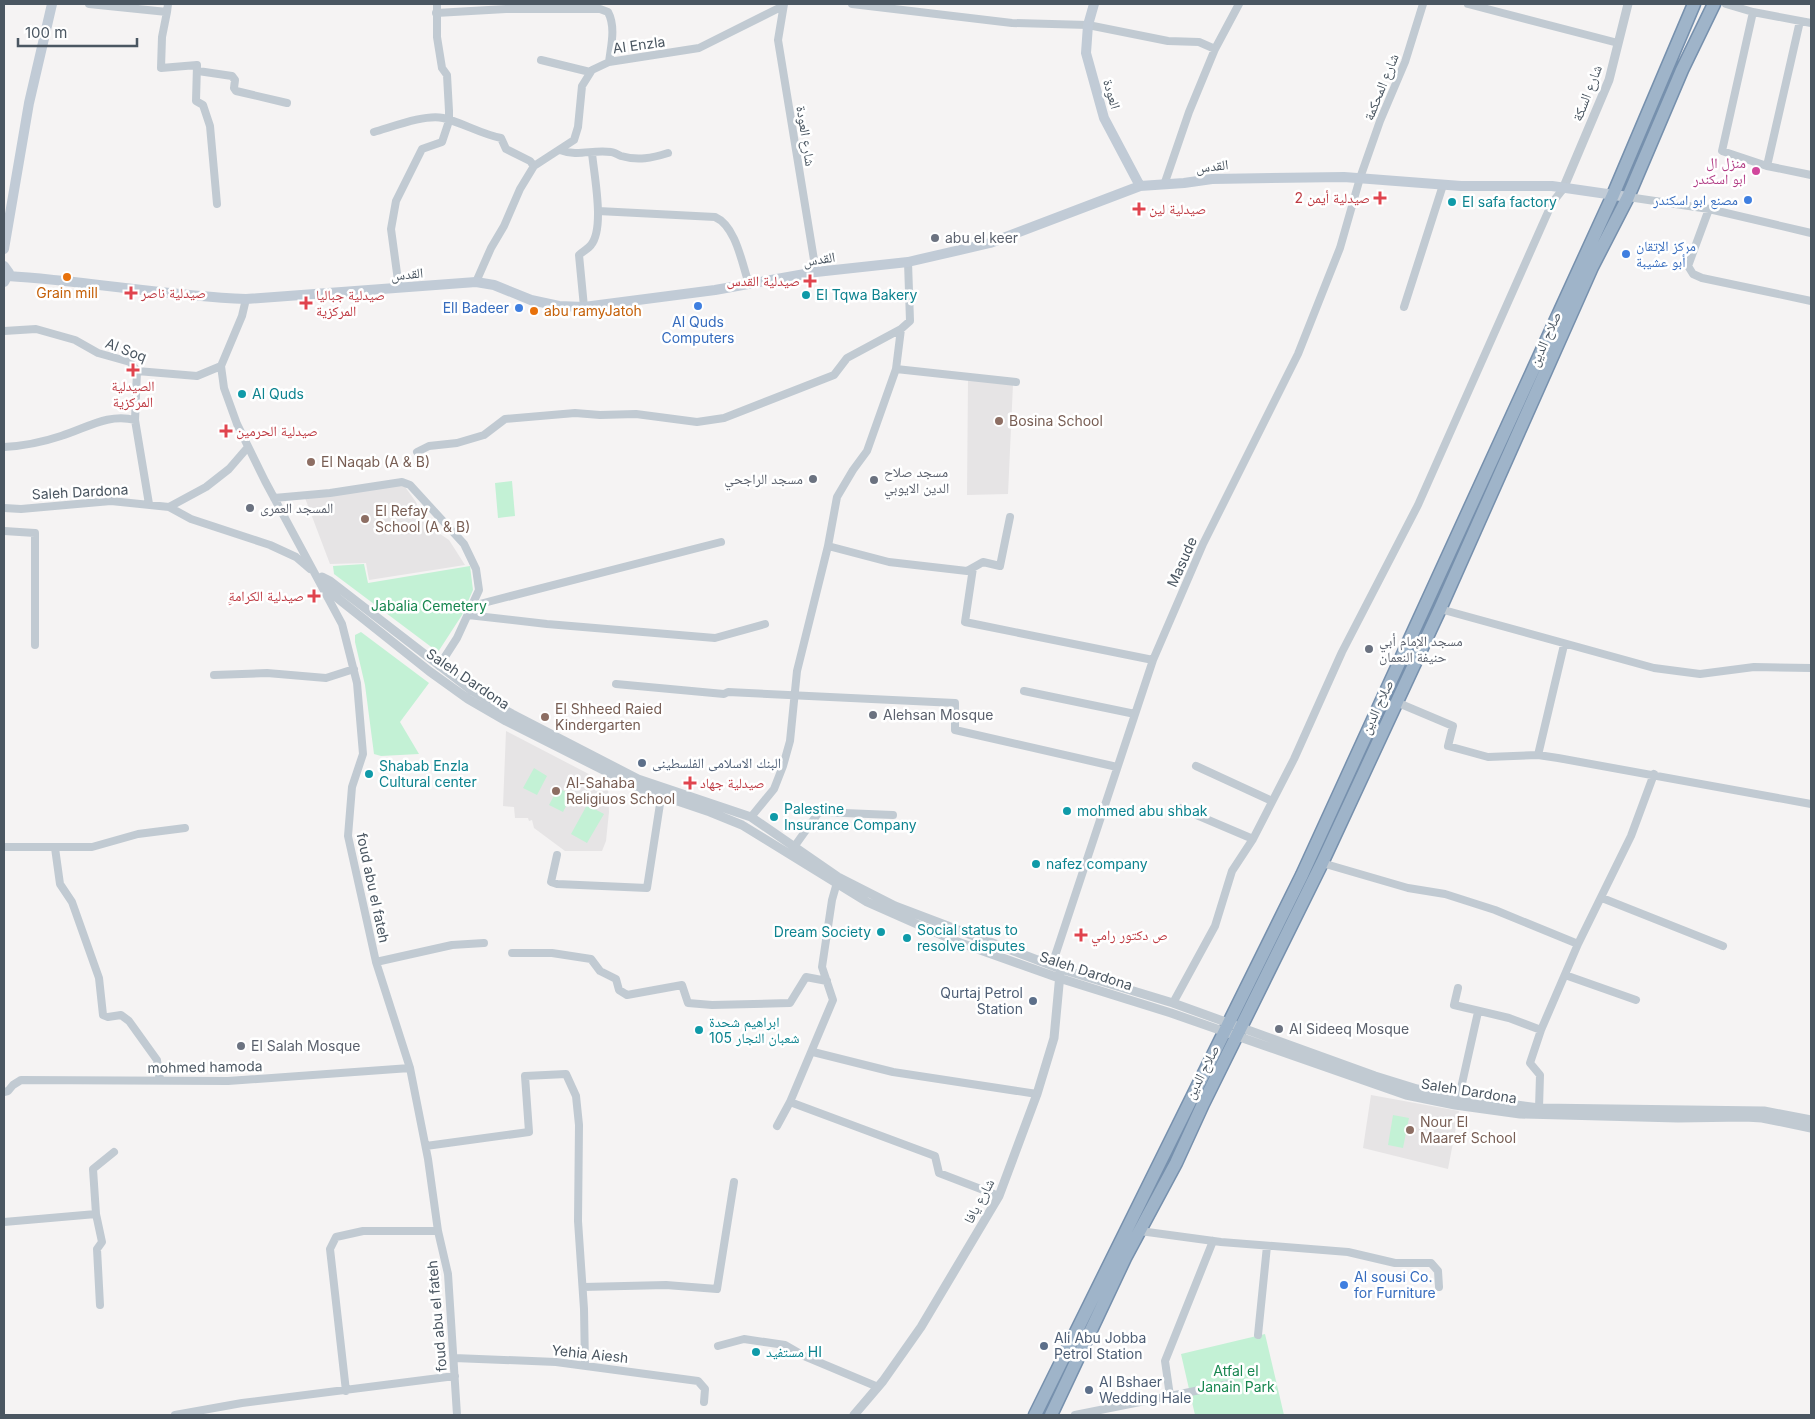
<svg xmlns="http://www.w3.org/2000/svg" width="1815" height="1419" viewBox="0 0 1815 1419" font-family="Inter,'Noto Naskh Arabic',sans-serif">
<rect width="100%" height="100%" fill="#f5f3f3"/>
<path fill="#e6e4e5" d="M968,379L1013,384L1008,494L967,495Z
M403,484L416,502L424,523L449,540L465,565L369,580L366,563L330,564L305,498Z
M506,731L608,784L609,812L606,841L602,851H565L534,828L532,820L529,821L528,818H515L514,807L503,806Z
M1371,1095L1459,1111L1448,1169L1363,1148Z"/>
<path fill="#c3f1d5" d="M512,481L515,516L498,518L495,483Z
M364,564L368,583L470,566L473,590L462,615L438,652L334,574L333,566Z
M361,632L429,683L400,722L419,754L381,756L374,754L365,685L355,642V635Z
M534,768L547,776L537,795L523,788Z
M558,788L572,795L563,812L549,805Z
M587,805L604,814L587,843L571,834Z
M1393,1115L1409,1118L1403,1148L1388,1145Z
M1265,1334L1284,1415H1195L1181,1354Z"/>
<g fill="none" stroke-linecap="round" stroke-linejoin="round">
<defs>
<path id="trunk" d="M1035,1415L1302,875L1613,195L1694,4
M1051,1415L1125,1258L1176,1163L1203,1104L1322,863L1440,609L1592,267L1628,197L1682,70L1714,4"/>
</defs>
<use href="#trunk" stroke="#7690ad" stroke-width="15"/>
<path stroke="#c1cad2" stroke-width="8" d="M89,4L167,12L168,4
M784,4L778,40L816,272
M852,4L1012,23L1088,25L1168,41L1199,42L1215,49
M1468,4L1618,43
M1726,4L1753,12L1811,23
M167,12L162,37L161,68L197,65L196,101L203,105L210,126L217,204
M1753,12L1722,151L1767,166L1811,175
M436,13L506,9H600L608,12C616,27 611,46 609,62
M541,60L590,72
M198,71L232,76L235,80L234,88L236,91L287,103
M374,132C392,127 425,114 443,118C461,122 481,134 501,138L506,149L530,161L534,166
M560,150C578,157 593,149 611,152C614,152 618,155 621,156C638,161 652,158 668,153
M1767,166L1800,21
M1164,185L1189,112L1215,49L1239,4
M1628,197L1709,209L1811,233
M1709,209L1688,266L1693,274L1702,278L1811,301
M598,211L715,217C736,226 742,264 749,284
M476,282L491,248L504,226L520,189L534,166L574,140L578,127L582,86L592,70L609,62L699,48L783,6
M399,288L391,229L396,201L422,149L442,142L449,121V111L447,75L442,68L437,37V4
M584,307L579,255C582,252 588,249 591,245C605,228 594,175 592,153
M1404,307L1443,185
M4,331L36,329L75,340L98,353L130,362L137,371L197,376L221,366L224,388L237,424L265,481L342,624L357,683L363,754L352,787L348,836L376,962L410,1068L428,1159L438,1231L448,1274L457,1415
M221,366L242,316L246,299
M896,369L1016,382
M135,420L149,504
M4,447C23,446 43,442 61,436C87,428 108,413 135,420L137,371
M417,452L429,446L457,443L484,435L505,419L575,413L600,415L636,414L697,422L724,418L834,375L847,358L901,329
M274,498L330,493L402,482L410,485L464,544L476,569L479,590L457,638L439,666
M169,507L206,487L229,469L248,447
M4,508L21,509L111,501L169,507L191,519L270,545L296,557L310,569
M4,531L35,533V645
M828,546L889,562L967,571L983,562L1000,566L1010,517
M973,568L965,622L1153,660
M472,606L721,542
M1440,609L1654,668L1700,674L1754,667L1811,668
M468,615L547,624L715,638L765,624
M214,675L267,673L326,678L354,669
M616,684L724,694L728,692L955,703V730L1117,767
M1024,691L1135,714
M1396,702L1453,726L1448,746L1488,757L1538,755L1558,758L1811,804
M1538,755L1564,645
M1196,766L1272,801
M1180,808L1253,839
M751,817L774,789L783,766L790,741L797,671L828,546L837,497L853,470L867,451L896,369L901,329L910,321L908,262
M4,847H92L138,834L185,828
M794,847L819,812L893,815
M55,848L60,884L72,902L99,978L103,1015L108,1017L121,1015L129,1021L157,1060L160,1080
M557,855L551,882L557,884L647,888L662,791
M1322,863L1408,888L1445,894L1495,910L1578,944
M838,879L832,900L822,967L833,1000L790,1102L935,1156L939,1173L999,1196
M1602,898L1723,946
M512,953H552L591,959L600,971L616,979L619,990L627,995L682,985L688,1003L712,1005L790,1003L806,977L827,981
M376,962L452,945L484,943
M1052,965L1153,660L1203,544L1298,354L1340,248L1360,178L1380,121L1405,62L1423,4
M1565,975L1636,1000
M1458,988L1454,1005L1509,1018L1541,1030
M1173,1003L1215,926L1232,871L1253,839L1294,759L1342,652L1418,505L1552,203L1563,189
M813,1052L893,1072L1037,1094
M4,1092L8,1091L13,1085L21,1080L228,1081L410,1068
M1459,1097L1478,1012
M1539,1108L1540,1075L1530,1063L1541,1030L1578,944L1631,836L1654,774
M777,1126L790,1102
M426,1146L529,1132L525,1076L566,1074L576,1096L579,1125L578,1221L584,1309L585,1365
M4,1222L96,1214
M1140,1231L1221,1242L1348,1252L1395,1263H1431L1438,1271L1439,1287
M583,1287L666,1285L717,1289L734,1182
M100,1305L97,1249L102,1242L96,1214L93,1169L114,1152
M1258,1335L1267,1246
M718,1346L744,1339L785,1345L804,1356L878,1387
M454,1358L556,1362L698,1381L705,1389L704,1402
M346,1391L330,1249L336,1237L363,1231H438
M1170,1396L1165,1361L1213,1241
M175,1415L242,1403L455,1376
M1075,1415L1230,1384"/>
<path stroke="#c1cad2" stroke-width="9" d="M1563,189L1609,80L1628,4
M322,577L326,589L429,671L468,699L506,721L639,788L710,812L742,825L867,902L955,941L1059,978L1171,1013L1406,1095L1455,1105L1520,1114L1678,1118L1745,1117L1762,1118L1811,1128
M322,577L330,581L471,690L512,714L638,779L751,817L838,877L895,906L1061,969L1173,1003L1375,1076L1417,1089L1459,1097L1539,1108L1764,1111L1811,1120
M854,1415L883,1381L921,1327L999,1196L1037,1094L1054,1038L1060,974"/>
<path stroke="#c1cbd6" stroke-width="10" d="M1094,4L1088,25L1086,53L1104,118L1140,186
M4,249L29,103L52,4
M4,266L9,273L4,282
M8,276C88,281 166,296 246,299L476,282L494,285L531,300L559,306L584,307L715,290L816,272L908,262L990,243L1140,186L1184,183L1212,179L1344,177L1461,186H1552L1628,197"/>
<use href="#trunk" stroke="#9fb4c9" stroke-width="12"/>
</g>
<circle fill="#d1479c" stroke="#fff" stroke-width="2" cx="1756" cy="171" r="5"/>
<g fill="#e0444e" stroke="#fff" stroke-width="2">
<path d="M1377.5 190.5h5v5h5v5h-5v5h-5v-5h-5v-5h5z"/>
<path d="M1136.5 201.5h5v5h5v5h-5v5h-5v-5h-5v-5h5z"/>
<path d="M807.5 273.5h5v5h5v5h-5v5h-5v-5h-5v-5h5z"/>
<path d="M128.5 285.5h5v5h5v5h-5v5h-5v-5h-5v-5h5z"/>
<path d="M303.5 295.5h5v5h5v5h-5v5h-5v-5h-5v-5h5z"/>
<path d="M130.5 362.5h5v5h5v5h-5v5h-5v-5h-5v-5h5z"/>
<path d="M223.5 423.5h5v5h5v5h-5v5h-5v-5h-5v-5h5z"/>
<path d="M311.5 588.5h5v5h5v5h-5v5h-5v-5h-5v-5h5z"/>
<path d="M687.5 775.5h5v5h5v5h-5v5h-5v-5h-5v-5h5z"/>
<path d="M1078.5 927.5h5v5h5v5h-5v5h-5v-5h-5v-5h5z"/>
</g>
<g fill="#3f7fe0" stroke="#fff" stroke-width="2">
<circle cx="1748" cy="200" r="5"/>
<circle cx="1626" cy="254" r="5"/>
<circle cx="698" cy="306" r="5"/>
<circle cx="519" cy="308" r="5"/>
<circle cx="1344" cy="1285" r="5"/>
</g>
<g fill="#0f9aa8" stroke="#fff" stroke-width="2">
<circle cx="1452" cy="202" r="5"/>
<circle cx="806" cy="295" r="5"/>
<circle cx="242" cy="394" r="5"/>
<circle cx="369" cy="774" r="5"/>
<circle cx="1067" cy="811" r="5"/>
<circle cx="774" cy="817" r="5"/>
<circle cx="1036" cy="864" r="5"/>
<circle cx="881" cy="932" r="5"/>
<circle cx="907" cy="938" r="5"/>
<circle cx="699" cy="1030" r="5"/>
<circle cx="756" cy="1352" r="5"/>
</g>
<g fill="#6b7280" stroke="#fff" stroke-width="2">
<circle cx="935" cy="238" r="5"/>
<circle cx="813" cy="479" r="5"/>
<circle cx="874" cy="480" r="5"/>
<circle cx="250" cy="508" r="5"/>
<circle cx="1369" cy="649" r="5"/>
<circle cx="873" cy="715" r="5"/>
<circle cx="1279" cy="1029" r="5"/>
<circle cx="241" cy="1046" r="5"/>
</g>
<g fill="#e8710a" stroke="#fff" stroke-width="2">
<circle cx="67" cy="277" r="5"/>
<circle cx="534" cy="311" r="5"/>
</g>
<g fill="#8d6e63" stroke="#fff" stroke-width="2">
<circle cx="999" cy="421" r="5"/>
<circle cx="311" cy="462" r="5"/>
<circle cx="365" cy="519" r="5"/>
<circle cx="545" cy="717" r="5"/>
<circle cx="556" cy="791" r="5"/>
<circle cx="1410" cy="1130" r="5"/>
</g>
<g fill="#5c6f8a" stroke="#fff" stroke-width="2">
<circle cx="642" cy="763" r="5"/>
<circle cx="1033" cy="1001" r="5"/>
<circle cx="1044" cy="1346" r="5"/>
<circle cx="1089" cy="1390" r="5"/>
</g>
<g text-anchor="middle" stroke-width="5" stroke-linejoin="round" paint-order="stroke">
<g font-size="14" fill="#4a5661" stroke="#fff">
<text transform="translate(639 45) rotate(-8)" y="5">Al Enzla</text>
<text transform="translate(1381 87) rotate(-68)" y="5">شارع المحكمة</text>
<text transform="translate(1587 93) rotate(-69)" y="5">شارع السكة</text>
<text transform="translate(1112 94) rotate(74)" y="5">العودة</text>
<text transform="translate(806 136) rotate(81)" y="5">شارع العودة</text>
<text transform="translate(1212 166) rotate(-6)" y="5">القدس</text>
<text transform="translate(819 259) rotate(-9)" y="5">القدس</text>
<text transform="translate(407 274) rotate(-5)" y="5">القدس</text>
<text transform="translate(1545 339) rotate(-66)" y="5">صلاح الدين</text>
<text transform="translate(126 350) rotate(21)" y="5">Al Soq</text>
<text transform="translate(80 492) rotate(-3)" y="5">Saleh Dardona</text>
<text transform="translate(1182 562) rotate(-66)" y="5">Masude</text>
<text transform="translate(468 679) rotate(34)" y="5">Saleh Dardona</text>
<text transform="translate(1377 707) rotate(-65)" y="5">صلاح الدين</text>
<text transform="translate(373 888) rotate(78)" y="5">foud abu el fateh</text>
<text transform="translate(1086 971) rotate(18)" y="5">Saleh Dardona</text>
<text transform="translate(205 1067) rotate(-1)" y="5">mohmed hamoda</text>
<text transform="translate(1202 1072) rotate(-63)" y="5">صلاح الدين</text>
<text transform="translate(1469 1091) rotate(9)" y="5">Saleh Dardona</text>
<text transform="translate(979 1201) rotate(-62)" y="5">شارع يافا</text>
<text transform="translate(437 1316) rotate(-95)" y="5">foud abu el fateh</text>
<text transform="translate(590 1354) rotate(6)" y="5">Yehia Aiesh</text>
</g>
<g font-size="14" fill="#b23c85" stroke="#fff" text-anchor="end">
<text x="1746" y="168">منزل ال<tspan x="1746" dy="16">ابو اسكندر</tspan></text>
</g>
<g font-size="14" fill="#be3a42" stroke="#fff" text-anchor="start">
<text x="1370" y="203" text-anchor="end">صيدلية أيمن 2</text>
<text x="1149" y="214">صيدلية لين</text>
<text x="800" y="286" text-anchor="end">صيدلية القدس</text>
<text x="141" y="298">صيدلية ناصر</text>
<text x="316" y="300">صيدلية جباليا<tspan x="316" dy="16">المركزية</tspan></text>
<text x="133" y="391" text-anchor="middle">الصيدلية<tspan x="133" dy="16">المركزية</tspan></text>
<text x="236" y="436">صيدلية الحرمين</text>
<text x="304" y="601" text-anchor="end">ِِصيدلية الكرامة</text>
<text x="700" y="788">صيدلية جهاد</text>
<text x="1091" y="940">ص دكتور رامي</text>
</g>
<g font-size="14" fill="#366cbe" stroke="#fff" text-anchor="end">
<text x="1738" y="205">مصنع ابو اسكندر</text>
<text x="1636" y="251" text-anchor="start">مركز الإتقان<tspan x="1636" dy="16">أبو عشيبة</tspan></text>
<text x="509" y="313">Ell Badeer</text>
<text x="698" y="327" text-anchor="middle">Al Quds<tspan x="698" dy="16">Computers</tspan></text>
<text x="1354" y="1282" text-anchor="start">Al sousi Co.<tspan x="1354" dy="16">for Furniture</tspan></text>
</g>
<g font-size="14" fill="#0d838f" stroke="#fff" text-anchor="start">
<text x="1462" y="207">El safa factory</text>
<text x="816" y="300">El Tqwa Bakery</text>
<text x="252" y="399">Al Quds</text>
<text x="379" y="771">Shabab Enzla<tspan x="379" dy="16">Cultural center</tspan></text>
<text x="784" y="814">Palestine<tspan x="784" dy="16">Insurance Company</tspan></text>
<text x="1077" y="816">mohmed abu shbak</text>
<text x="1046" y="869">nafez company</text>
<text x="917" y="935">Social status to<tspan x="917" dy="16">resolve disputes</tspan></text>
<text x="871" y="937" text-anchor="end">Dream Society</text>
<text x="709" y="1027">ابراهيم شحدة<tspan x="709" dy="16">شعبان النجار 105</tspan></text>
<text x="766" y="1357">مستفيد HI</text>
</g>
<g font-size="14" fill="#5b616d" stroke="#fff" text-anchor="start">
<text x="945" y="243">abu el keer</text>
<text x="884" y="477">مسجد صلاح<tspan x="884" dy="16">الدين الايوبي</tspan></text>
<text x="803" y="484" text-anchor="end">مسجد الراجحي</text>
<text x="260" y="513">المسجد العمرى</text>
<text x="1379" y="646">مسجد الإمام أبي<tspan x="1379" dy="16">حنيفة النعمان</tspan></text>
<text x="883" y="720">Alehsan Mosque</text>
<text x="1289" y="1034">Al Sideeq Mosque</text>
<text x="251" y="1051">El Salah Mosque</text>
</g>
<g font-size="14" fill="#c56008" stroke="#fff">
<text x="67" y="298">Grain mill</text>
<text x="544" y="316" text-anchor="start">abu ramyJatoh</text>
</g>
<g font-size="14" fill="#785e54" stroke="#fff" text-anchor="start">
<text x="1009" y="426">Bosina School</text>
<text x="321" y="467">El Naqab (A &amp; B)</text>
<text x="375" y="516">El Refay<tspan x="375" dy="16">School (A &amp; B)</tspan></text>
<text x="555" y="714">El Shheed Raied<tspan x="555" dy="16">Kindergarten</tspan></text>
<text x="566" y="788">Al-Sahaba<tspan x="566" dy="16">Religiuos School</tspan></text>
<text x="1420" y="1127">Nour El<tspan x="1420" dy="16">Maaref School</tspan></text>
</g>
<g font-size="14" fill="#17864f" stroke="#fff">
<text x="429" y="611">Jabalia Cemetery</text>
<text x="1236" y="1376">Atfal el<tspan x="1236" dy="16">Janain Park</tspan></text>
</g>
<g font-size="14" fill="#4e5e75" stroke="#fff" text-anchor="start">
<text x="652" y="768">البنك الاسلامى الفلسطينى</text>
<text x="1023" y="998" text-anchor="end">Qurtaj Petrol<tspan x="1023" dy="16">Station</tspan></text>
<text x="1054" y="1343">Ali Abu Jobba<tspan x="1054" dy="16">Petrol Station</tspan></text>
<text x="1099" y="1387">Al Bshaer<tspan x="1099" dy="16">Wedding Hale</tspan></text>
</g>
</g>
<rect width="1815" height="1419" fill="none" stroke="#4a5661" stroke-width="10"/>
<path d="M18 38v8h119v-8" fill="none" stroke="#4a5661" stroke-width="2.5"/>
<text x="25" y="38" font-size="15" fill="#4a5661" stroke="#ffffff" stroke-width="4" paint-order="stroke">100 m</text>
</svg>
